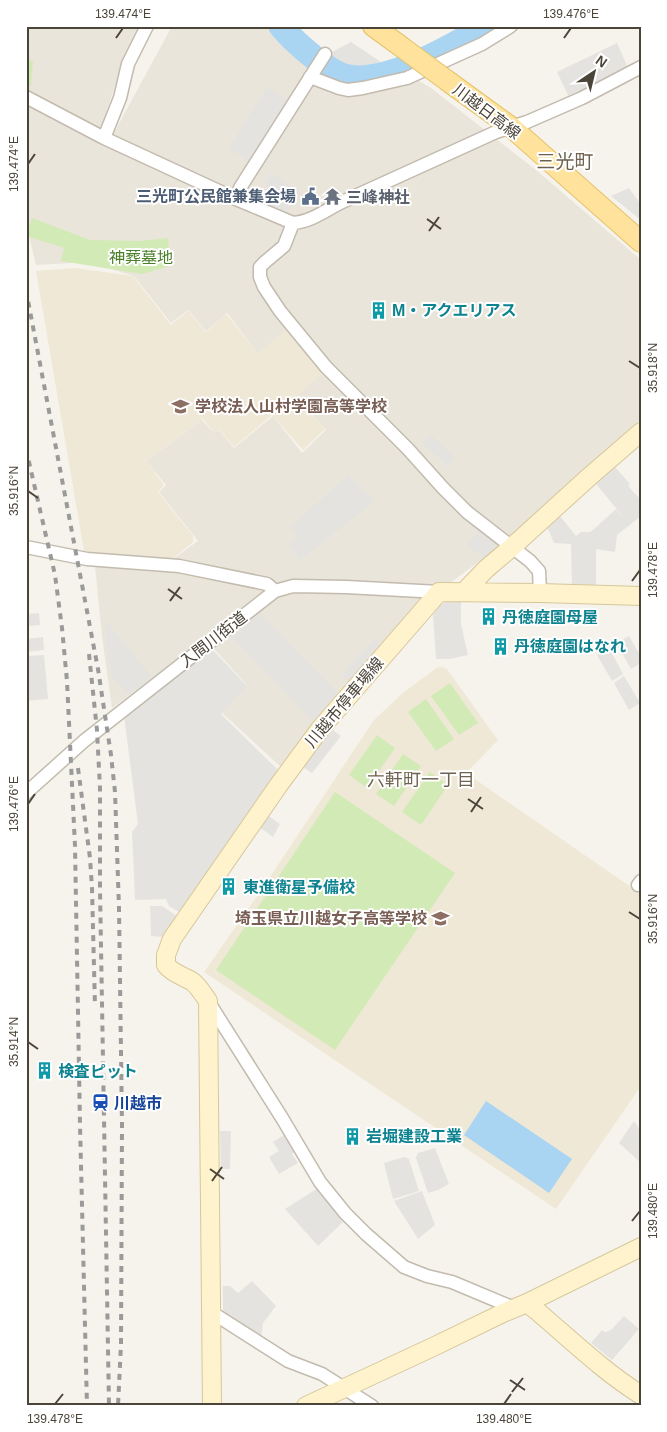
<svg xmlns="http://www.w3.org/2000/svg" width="667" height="1432" viewBox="0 0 667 1432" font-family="Arial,'Noto Sans JP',sans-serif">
<rect width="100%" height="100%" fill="#f6f3ec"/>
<path fill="#eae5da" d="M26,26H142L124,57L101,129L26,91Z
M172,26H267L315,63L313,73L350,92L414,78L431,88L536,170L641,260V419L501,545L414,610L281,767L221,712L247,685L205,639L112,708L102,636L95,566L155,572L198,541L159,492L166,485L146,461L202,420L214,433L219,430L234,448L273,416L302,453L326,430L296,396L332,364L297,322L258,354L227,313L206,331L188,310L171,323L134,276L88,262L36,265L26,223V103L109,142Z"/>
<path fill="#efe8d6" d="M75,268L133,276L171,325L188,311L206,332L226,314L258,354L289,328L324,371L296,397L325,429L303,450L272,415L234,447L219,429L214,433L203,419L146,461L164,485L158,492L193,536V542L171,560L84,551L36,271Z
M438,667L446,668L498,740L466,773L641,894V1086L556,1209L204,972L258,895L374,720L404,692Z"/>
<path fill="#d2eab5" d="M26,60L33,61L31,86L26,84Z
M32,218L90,240L140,241L168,238L170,266L142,274L61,261L64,248L26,236Z
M450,683L478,723L459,735L431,696Z
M426,699L454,739L436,751L408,712Z
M377,735L395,748L367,788L349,775Z
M403,754L421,766L394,806L376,794Z
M430,772L448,785L421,825L402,812Z
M335,792L455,873L335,1050L216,970Z"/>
<path fill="#e5e3e0" d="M351,42L381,62L383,67L363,71L349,70L341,67L328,57L332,52Z
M617,43L628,68L590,88L569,97L557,72Z
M267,87L291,102L252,163L229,148Z
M270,173L301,192L286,214L260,204L268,187L264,184Z
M629,188L641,205V220L611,196Z
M430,434L455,457L447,466L422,443Z
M615,467L630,484L628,486L640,499L641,502V516L617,535L615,552L596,549V588L572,586L571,544L554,543L549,531L546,528L560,516L576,536L581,532H590L593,530L616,509L626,520L596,484Z
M348,475L375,501L299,561L288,544L297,537L290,527Z
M482,529L503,546L485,560L467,544Z
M450,600H461V624L468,655L450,659H436L433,615L440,605Z
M39,613L40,625L26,626V614Z
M260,613L339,694L314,722L230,636Z
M109,624L152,677L129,695L110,675L105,625Z
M629,636L641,657V663L631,669L616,643Z
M43,637L44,650L26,652V639Z
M374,639L382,646L350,682L342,675Z
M609,648L623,674L612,681L597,655Z
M212,649L247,686L221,714L278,770L179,912L169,906L166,899L135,900L132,832L138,824L124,716Z
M44,655L48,699L26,701V656Z
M624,676L640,703L629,710L614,683Z
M330,728L341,736L312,773L301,766Z
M266,814L280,824L273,837L258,826Z
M150,906H162L177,916L163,937L151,936Z
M634,1121L641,1131V1163L619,1143Z
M220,1131H231L230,1169H221Z
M284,1135L295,1152L292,1154L298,1163L279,1174L269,1157L279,1151L273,1142Z
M435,1148L449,1184L438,1190L428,1193L416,1158L418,1153Z
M404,1157L409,1159L419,1191L393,1199L384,1163Z
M318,1188L343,1222L318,1246L285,1209Z
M422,1191L435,1225L418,1239L394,1201Z
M252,1281L276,1306L263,1323L261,1340L223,1313V1286H230L238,1293Z
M624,1316L639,1329L612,1360L591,1343L602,1330L605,1332L611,1330Z"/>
<path fill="#a9d4f2" d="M486,1101L572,1159L549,1193L464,1135Z"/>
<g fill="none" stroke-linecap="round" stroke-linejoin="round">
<path stroke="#a9d4f2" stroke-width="25" d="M281,26C292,40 327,71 344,76C383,87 453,46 486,26"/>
<defs>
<path id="street" d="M310,77L339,88L348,90L363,88L407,78L482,44L511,26
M26,97L104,138L236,199L293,223C310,222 325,211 340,203L496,132L527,122L582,98L641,67
M104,138L120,98L128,64L147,26
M236,199L240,188L325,54
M293,223L284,246L265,262L260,267V277L264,287L280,311L326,367L408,449L443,488L467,512L530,561L539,571L540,593
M26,547L87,559L179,566L267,584L275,591
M26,793L84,741L275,591L293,586L346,587L439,592
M638,885L641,881
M208,1001L282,1118L320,1182L345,1213L366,1234L404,1267L427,1276L452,1282L514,1308
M210,1314L219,1317L288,1361L322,1374L372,1406"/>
<path id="secondary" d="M464,592L486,569L512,547L589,477L641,432
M527,1303L537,1311C571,1340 603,1371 641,1395
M212,1406L208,1001C203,994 199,987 193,982C184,976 173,974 166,965V955L172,939L278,786L320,729L439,592L540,593L641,596
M306,1406L435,1346L503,1313L527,1303L641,1247"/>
<path id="primary" d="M373,26L399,45
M449,82L511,127L641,242"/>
</defs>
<use href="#street" stroke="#c2bbae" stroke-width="15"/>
<use href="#secondary" stroke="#d6c79b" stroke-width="20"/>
<use href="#primary" stroke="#e6c16a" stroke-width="22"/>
<use href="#street" stroke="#fff" stroke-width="12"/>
<use href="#secondary" stroke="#fff3cd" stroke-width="18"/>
<use href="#primary" stroke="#ffe39c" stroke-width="20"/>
<path stroke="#9a9a9a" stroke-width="4" stroke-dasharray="6 6" stroke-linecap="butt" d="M26,290L98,669L111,755L115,792L119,908L122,1125L121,1344L118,1406
M26,449L55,575L62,628L67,681L75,846L80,1125L87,1406
M89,654L97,730L100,788V888L109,1406
M78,768L90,858L92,888L95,1007"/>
<defs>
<path id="primary-bridge" d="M399,45L449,82"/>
</defs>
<use href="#primary-bridge" stroke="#e6c16a" stroke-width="22" stroke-linecap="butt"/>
<use href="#primary-bridge" stroke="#ffe39c" stroke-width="20"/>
</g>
<path fill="none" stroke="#4b4439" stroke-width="2" d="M116,38L123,28M564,38L571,28M28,164L35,154M427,219L441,229M429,231L439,217M629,361L640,368M28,491L38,498M632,581L640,570M168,589L182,599M170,601L180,587M468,799L483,809M28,804L35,794M471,812L481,797M629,912L640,919M28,1042L38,1049M210,1169L224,1179M212,1181L222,1167M632,1221L640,1211M510,1380L525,1390M512,1392L523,1378M55,1404L63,1394M504,1404L511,1394"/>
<defs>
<symbol id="civic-bare" viewBox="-9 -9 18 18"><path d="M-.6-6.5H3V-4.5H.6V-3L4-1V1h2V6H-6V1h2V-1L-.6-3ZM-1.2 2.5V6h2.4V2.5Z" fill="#5c6f8a" stroke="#fff" stroke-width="2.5" paint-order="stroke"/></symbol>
<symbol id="temple-bare" viewBox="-9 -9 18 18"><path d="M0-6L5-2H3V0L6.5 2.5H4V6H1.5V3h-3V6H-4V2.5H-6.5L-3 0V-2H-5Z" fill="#6b7280" stroke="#fff" stroke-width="2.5" paint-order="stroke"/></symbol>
<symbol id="building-bare" viewBox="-9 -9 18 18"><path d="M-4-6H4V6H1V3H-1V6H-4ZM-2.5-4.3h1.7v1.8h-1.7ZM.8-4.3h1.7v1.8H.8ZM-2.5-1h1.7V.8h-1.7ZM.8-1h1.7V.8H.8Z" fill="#0f9aa8" stroke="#fff" stroke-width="2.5" paint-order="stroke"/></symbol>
<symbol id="school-bare" viewBox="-9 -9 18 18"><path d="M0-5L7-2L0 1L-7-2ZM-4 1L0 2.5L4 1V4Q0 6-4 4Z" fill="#8d6e63" stroke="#fff" stroke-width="2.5" paint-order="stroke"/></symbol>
<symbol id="station-bare" viewBox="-9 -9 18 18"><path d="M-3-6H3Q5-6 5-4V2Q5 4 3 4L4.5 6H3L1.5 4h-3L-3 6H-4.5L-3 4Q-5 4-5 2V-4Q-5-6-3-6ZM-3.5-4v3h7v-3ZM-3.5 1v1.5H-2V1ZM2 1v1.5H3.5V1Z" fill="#1a4fb4" stroke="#fff" stroke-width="2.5" paint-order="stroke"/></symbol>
</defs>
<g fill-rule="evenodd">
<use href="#civic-bare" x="298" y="184" width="25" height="25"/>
<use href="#temple-bare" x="320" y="184" width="25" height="25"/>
<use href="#building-bare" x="366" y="298" width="25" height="25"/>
<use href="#school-bare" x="168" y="394" width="25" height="25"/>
<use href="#building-bare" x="476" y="604" width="25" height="25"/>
<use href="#building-bare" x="488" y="634" width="25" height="25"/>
<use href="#building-bare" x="216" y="874" width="25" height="25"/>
<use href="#school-bare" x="428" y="906" width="25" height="25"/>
<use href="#building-bare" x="32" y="1058" width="25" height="25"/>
<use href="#station-bare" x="88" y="1090" width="25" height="25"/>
<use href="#building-bare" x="340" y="1124" width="25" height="25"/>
</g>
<g text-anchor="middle" stroke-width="4" stroke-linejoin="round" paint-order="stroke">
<g font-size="16" fill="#4b4439" stroke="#fff">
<text transform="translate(487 111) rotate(37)" y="6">川越日高線</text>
<text transform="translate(213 639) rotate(-38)" y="6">入間川街道</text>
<text transform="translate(344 702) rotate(-50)" y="6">川越市停車場線</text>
</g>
<g font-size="16" font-weight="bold" fill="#4e5e75" stroke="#fff" text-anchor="end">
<text x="296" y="202">三光町公民館兼集会場</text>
</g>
<g font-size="16" font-weight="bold" fill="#5b616d" stroke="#fff" text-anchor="start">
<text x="346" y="203">三峰神社</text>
</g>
<g font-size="16" fill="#4a7f2a" stroke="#fff">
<text x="141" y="263">神葬墓地</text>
</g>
<g font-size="16" font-weight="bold" fill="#0d838f" stroke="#fff" text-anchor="start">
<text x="392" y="316">M・アクエリアス</text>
<text x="502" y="623">丹徳庭園母屋</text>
<text x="514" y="652">丹徳庭園はなれ</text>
<text x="243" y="893">東進衛星予備校</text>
<text x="58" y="1077">検査ピット</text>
<text x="366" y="1142">岩堀建設工業</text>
</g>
<g font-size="16" font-weight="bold" fill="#785e54" stroke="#fff" text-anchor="start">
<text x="195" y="412">学校法人山村学園高等学校</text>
<text x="427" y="924" text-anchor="end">埼玉県立川越女子高等学校</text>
</g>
<g font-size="16" font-weight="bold" fill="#164399" stroke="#fff" text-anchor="start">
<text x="114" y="1109">川越市</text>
</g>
<g font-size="18" fill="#6e6250" stroke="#fff">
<text x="421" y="786">六軒町一丁目</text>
</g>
<g font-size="19" fill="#6e6250" stroke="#fff">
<text x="565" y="168">三光町</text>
</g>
</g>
<rect width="667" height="1432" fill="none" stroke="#ffffff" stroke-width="55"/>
<g transform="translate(594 72) rotate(35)" stroke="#ffffff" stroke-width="4" paint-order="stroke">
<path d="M0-4L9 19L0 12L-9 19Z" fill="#4b4439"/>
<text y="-8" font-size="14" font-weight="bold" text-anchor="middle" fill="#4b4439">N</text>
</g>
<rect x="28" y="28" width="612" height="1376" fill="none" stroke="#4b4439" stroke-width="2"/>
<g font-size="12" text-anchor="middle" fill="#4b4439">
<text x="123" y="18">139.474°E</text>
<text x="571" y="18">139.476°E</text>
<text transform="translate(14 164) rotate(-90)" y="4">139.474°E</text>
<text transform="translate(653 368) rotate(-90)" y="4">35.918°N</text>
<text transform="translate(14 491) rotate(-90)" y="4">35.916°N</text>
<text transform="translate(653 570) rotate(-90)" y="4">139.478°E</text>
<text transform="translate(14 804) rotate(-90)" y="4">139.476°E</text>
<text transform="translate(653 919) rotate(-90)" y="4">35.916°N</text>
<text transform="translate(14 1042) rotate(-90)" y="4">35.914°N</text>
<text transform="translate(653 1211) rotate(-90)" y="4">139.480°E</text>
<text x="55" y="1423">139.478°E</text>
<text x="504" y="1423">139.480°E</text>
</g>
</svg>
